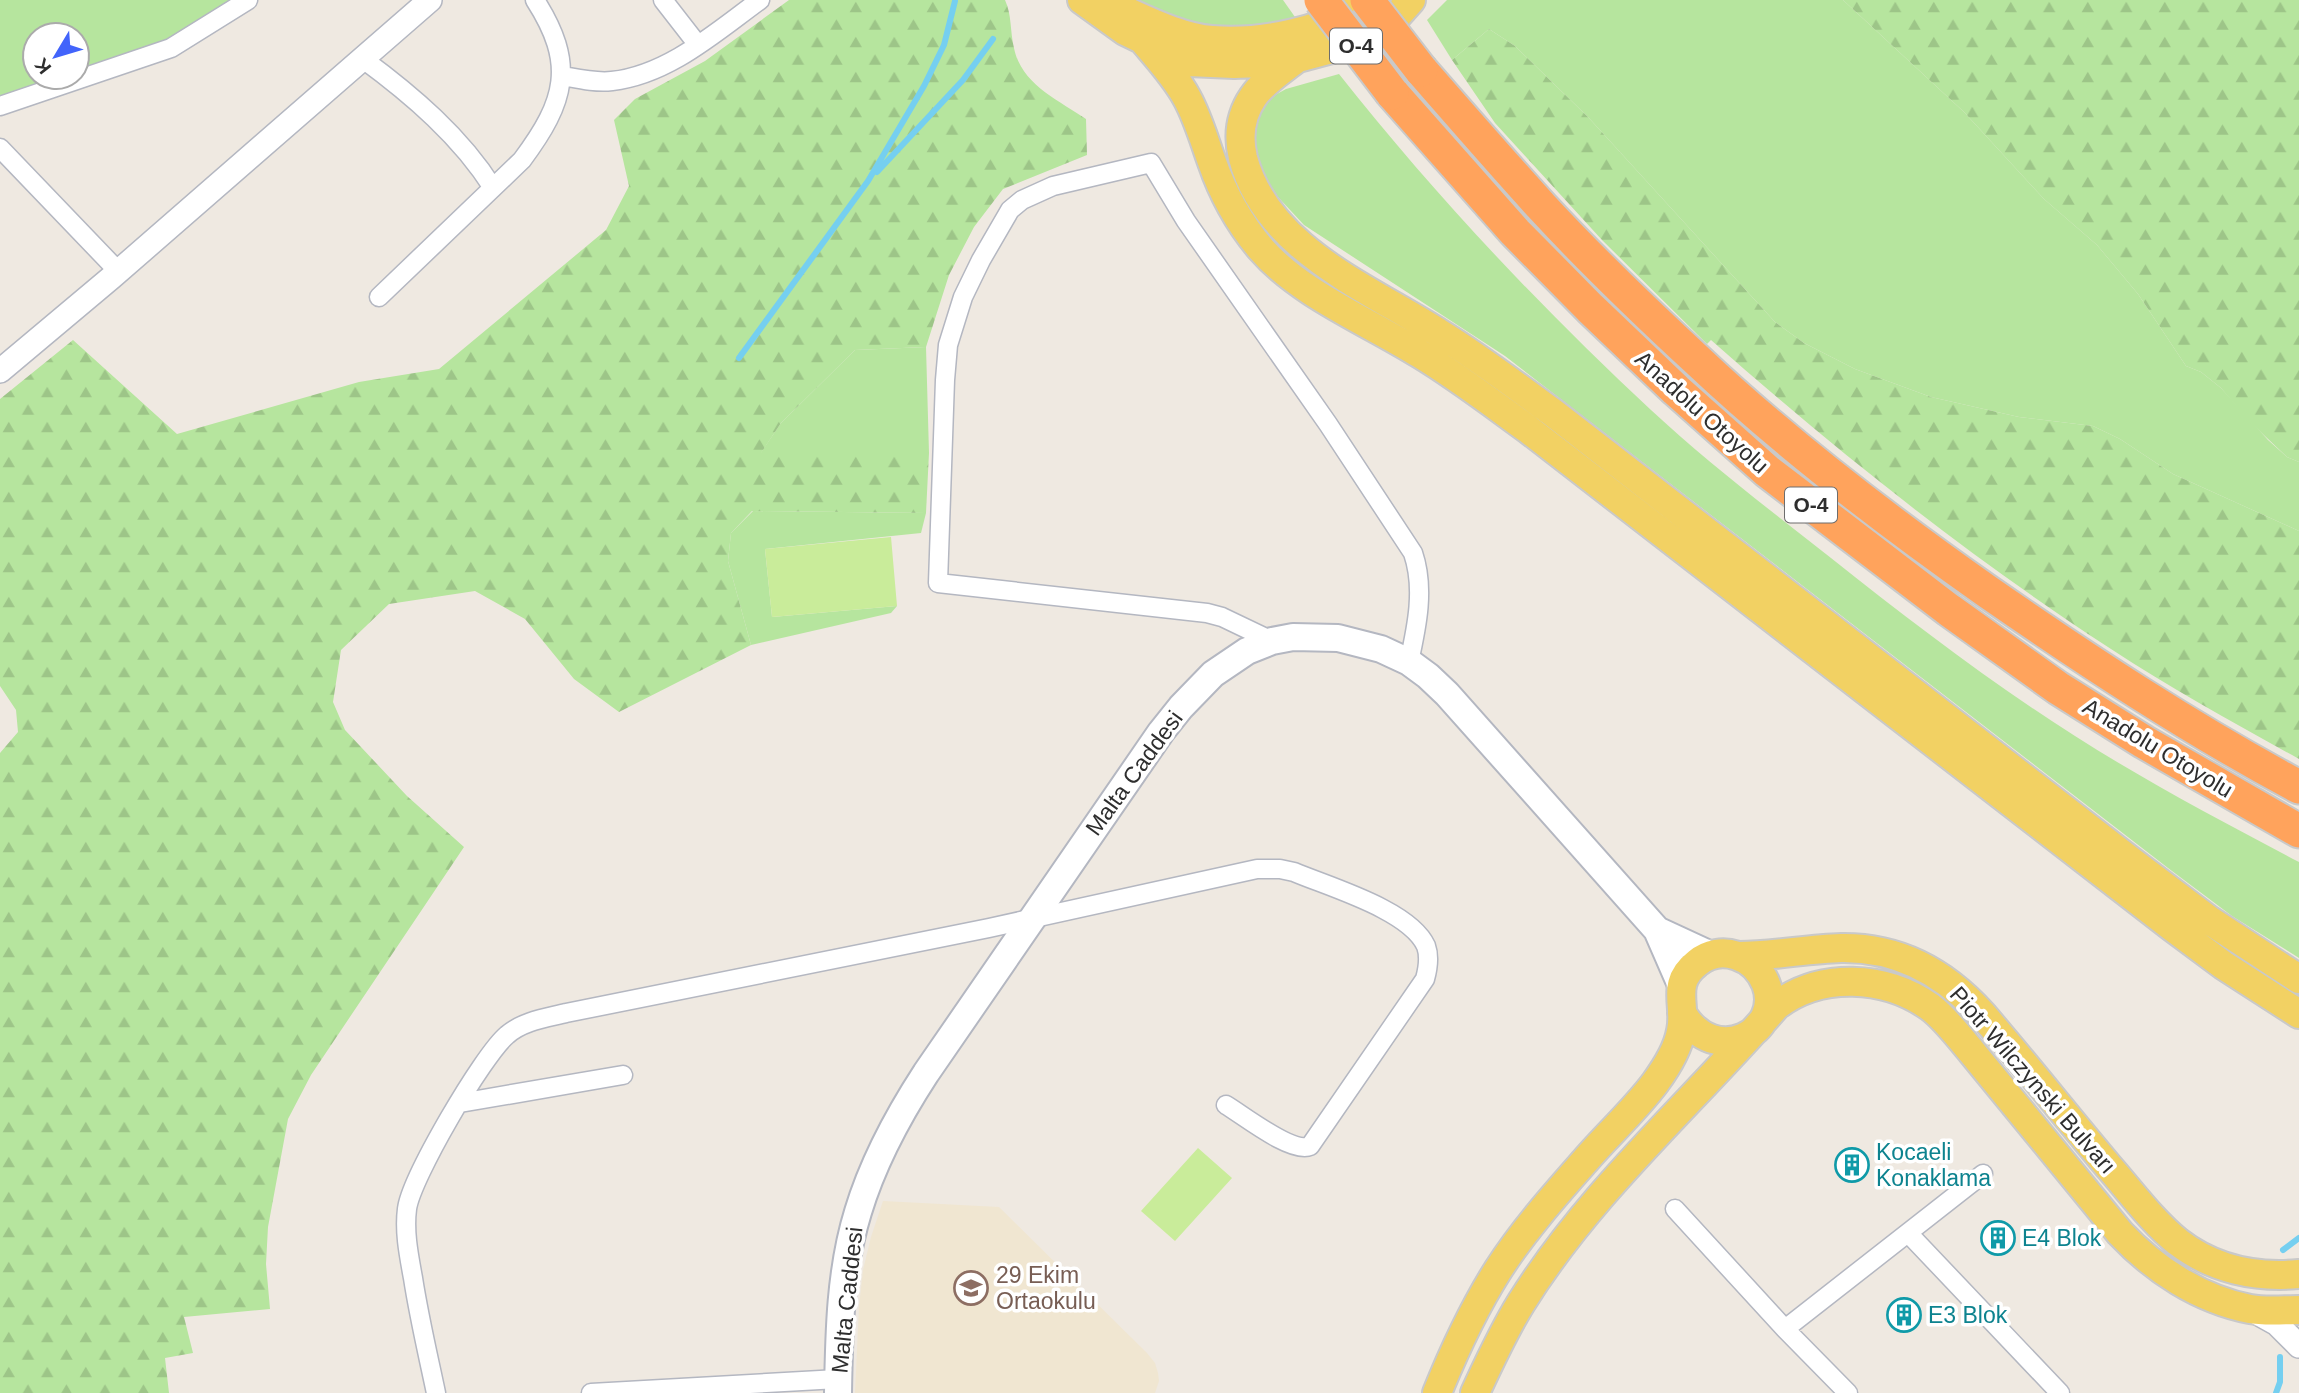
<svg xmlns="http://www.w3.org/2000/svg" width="2299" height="1393" font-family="Helvetica,sans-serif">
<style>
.education{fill:#f0e6d1}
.grass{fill:#b6e59e}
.forest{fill:url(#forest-firs)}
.pitch{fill:#c9ec9a}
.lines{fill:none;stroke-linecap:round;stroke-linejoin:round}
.stream{stroke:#75cff0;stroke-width:6}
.minor-casing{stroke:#b4b7c1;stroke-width:21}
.tertiary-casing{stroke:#b4b7c1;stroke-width:26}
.secondary-casing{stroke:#b4b7c1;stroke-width:30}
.primary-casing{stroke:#c9c9c9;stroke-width:32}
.motorway-casing{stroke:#c9c9c9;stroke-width:37}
.minor{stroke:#fff;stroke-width:18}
.tertiary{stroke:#fff;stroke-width:23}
.secondary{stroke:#fff;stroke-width:26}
.primary{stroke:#f2d163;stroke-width:28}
.motorway{stroke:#ffa35c;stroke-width:33}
.motorway-bridge-casing{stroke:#c9c9c9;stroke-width:37;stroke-linecap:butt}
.motorway-bridge{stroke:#ffa35c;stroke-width:33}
.labels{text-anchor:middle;stroke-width:7;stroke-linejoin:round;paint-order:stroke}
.shield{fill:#fff;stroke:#6d6d6d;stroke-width:2}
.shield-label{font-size:21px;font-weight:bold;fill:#2e2e2e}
.street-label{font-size:23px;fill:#2e2e2e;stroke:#fff}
.culture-label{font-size:23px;fill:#0d838f;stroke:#fff;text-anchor:start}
.education-label{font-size:23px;fill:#785e54;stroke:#fff;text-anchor:start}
</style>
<defs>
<pattern id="forest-firs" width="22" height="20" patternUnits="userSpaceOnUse" patternTransform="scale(1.75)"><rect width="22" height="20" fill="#b6e59e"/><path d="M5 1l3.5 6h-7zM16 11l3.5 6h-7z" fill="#9dc588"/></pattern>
</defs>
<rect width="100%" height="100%" fill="#efe9e1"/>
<path class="education" d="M883 1201 999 1207 1147 1353 1155 1363 1158 1373 1159 1381 1155 1393H855L859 1306 863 1270 871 1237Z"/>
<path class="grass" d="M0 0H233L167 41 77 73V35H35V77H66L0 101Z
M1134 0H1283L1295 17C1227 35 1197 27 1134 0Z
M1447 0H1843L1964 112 2044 199 2097 245 2138 294 2186 366 2201 372 2221 388 2268 440 2287 457 2299 462V531L2173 474 2120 439 2093 426 2019 417 1931 397 1855 369 1804 343 1775 322 1588 117 1515 46 1489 29 1452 60 1427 20Z
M1339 74C1434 194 1539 306 1651 410 1708 463 1770 510 1831 558 1909 620 1990 682 2075 736 2147 782 2223 822 2299 862V958L2232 916 2168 868 1505 356 1304 225 1278 197 1258 167 1250 144 1258 110 1266 100 1286 89Z
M926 347 929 453 760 454 781 423 855 350Z
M753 511 926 513 921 533 765 549 772 617 897 606 891 613 751 645 728 561 731 533Z"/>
<path class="forest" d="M789 0H1005C1012 15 1010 32 1014 48 1021 84 1058 100 1086 119L1087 155 1003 189 974 227 949 275 926 347 855 350 781 423 761 453H929L926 513 752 511 731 533 728 561 751 645 619 712 574 679 525 619 475 591 389 604 341 650 333 702 345 730 407 796 464 847 311 1075 288 1119 268 1227 266 1264 270 1309 184 1317 193 1353 165 1358 169 1393H0V753L18 732 16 710 0 686V399L73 340 177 434 359 382 439 369 606 230 629 186 614 120 635 99 705 61Z
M1843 0H2299V462L2287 457 2248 420 2221 388 2201 372 2186 366 2138 294 2097 245 2044 199 1964 112Z
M1489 29 1515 46 1588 117 1775 322 1804 343 1855 369 1931 397 2019 417 2093 426 2120 439 2173 474 2299 531V759C2236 724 2172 689 2111 649 1968 556 1839 453 1711 340L1707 344 1602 240 1495 123 1452 60Z"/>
<path class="pitch" d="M891 537 897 606 772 617 765 549Z
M1198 1148 1232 1178 1175 1241 1141 1211Z"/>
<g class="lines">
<path class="stream" d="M877 172 963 80 993 39
M739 358 868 181 924 86 944 45 955 1
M2283 1250 2299 1238
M2276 1393 2280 1382V1357"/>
<g class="minor-casing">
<path id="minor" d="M663 0 698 45
M363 59C412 95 461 137 493 188
M563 76C579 79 596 83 612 81 668 75 716 32 760 0
M0 106 171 48 248 0
M0 148 118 271
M379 297 522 160C566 101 576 64 535 0
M1272 641 1222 617 1207 613 938 583 945 380 948 345 963 297 981 260 1010 210 1022 200 1053 186 1151 163 1186 221 1328 424 1413 553C1425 588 1417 626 1409 662
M460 1103 623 1075
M1675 1209 1785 1329 1848 1393
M1908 1233 2060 1393
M1785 1329 1983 1174
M436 1393C428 1355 419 1317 413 1278 409 1256 404 1232 407 1209 411 1178 483 1055 507 1035 523 1021 546 1018 566 1013L989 928 1257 869H1280L1294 872C1329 887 1410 910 1426 946 1430 957 1428 968 1425 979L1310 1146C1292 1154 1243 1115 1226 1105
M591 1393 838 1379"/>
</g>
<g class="tertiary-casing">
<path id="tertiary" d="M0 371 112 277 430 0
M2250 1309 2277 1324 2299 1346"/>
</g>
<g class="secondary-casing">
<path id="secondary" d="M1657 930 1711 955
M838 1393C839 1333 840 1270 858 1212 873 1162 898 1116 926 1073L1161 732 1181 707 1213 674 1247 651 1272 641 1293 637 1338 638 1381 649 1409 662 1428 676 1447 694 1657 930 1681 985"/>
</g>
<g class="primary-casing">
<path id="primary" d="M1082 0 1125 31 1189 62 1234 64 1283 62 1339 47 1364 37 1395 18 1411 0
M1110 4C1141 17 1179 38 1212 40 1260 44 1330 31 1367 0
M1142 39C1158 58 1175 76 1187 98 1198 118 1204 140 1212 162 1223 194 1239 223 1261 249 1300 294 1369 322 1420 354 1458 377 1493 404 1529 430L2172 927 2223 965 2299 1014
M1296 59C1282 70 1263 82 1253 97 1240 116 1238 137 1243 158 1267 249 1367 287 1439 333 1478 357 1515 385 1552 412L2131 861 2209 920 2299 979
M1739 956C1773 956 1807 949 1841 948 1898 947 1945 973 1982 1014 2025 1064 2066 1116 2109 1167 2131 1192 2152 1221 2178 1242 2213 1269 2256 1278 2299 1274
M1437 1393C1454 1351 1474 1308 1498 1270 1523 1231 1554 1196 1584 1162 1607 1135 1634 1111 1655 1083 1666 1068 1678 1049 1681 1031 1687 1005 1670 984 1697 963 1721 943 1755 956 1766 984 1784 1032 1715 1069 1682 1013
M1475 1393C1489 1363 1503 1332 1521 1303 1590 1192 1691 1104 1776 1006 1820 972 1885 975 1930 1007 1946 1019 1958 1036 1971 1051L2120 1233C2154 1269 2199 1299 2250 1309 2266 1312 2283 1310 2299 1310"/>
</g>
<g class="motorway-casing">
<path id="motorway" d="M1421 70C1461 116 1501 162 1542 207 1591 260 1644 311 1697 360 1787 445 1887 521 1988 592 2089 662 2191 729 2299 787
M1392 93 1515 232 1590 308 1676 390 1767 471 1949 610 2058 688 2144 742 2299 831"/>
</g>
<use href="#minor" class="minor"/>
<use href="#tertiary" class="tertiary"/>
<use href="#secondary" class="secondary"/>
<use href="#primary" class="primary"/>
<use href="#motorway" class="motorway"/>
<g class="motorway-bridge-casing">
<path id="motorway-bridge" d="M1321 0 1392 93
M1367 0 1421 70"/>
</g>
<use href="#motorway-bridge" class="motorway-bridge"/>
</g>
<defs>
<g id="building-ring" transform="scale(1.75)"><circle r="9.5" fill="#fff" stroke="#0f9aa8" stroke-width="1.5"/><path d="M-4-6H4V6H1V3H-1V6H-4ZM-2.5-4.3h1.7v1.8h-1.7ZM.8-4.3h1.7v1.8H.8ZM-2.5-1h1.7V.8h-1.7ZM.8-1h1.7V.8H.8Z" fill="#0f9aa8"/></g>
<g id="school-ring" transform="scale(1.75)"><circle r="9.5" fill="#fff" stroke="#8d6e63" stroke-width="1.5"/><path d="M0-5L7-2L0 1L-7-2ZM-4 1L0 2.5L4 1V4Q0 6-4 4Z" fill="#8d6e63"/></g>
</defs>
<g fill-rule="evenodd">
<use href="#building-ring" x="1852" y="1165"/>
<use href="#building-ring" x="1998" y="1238"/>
<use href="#school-ring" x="971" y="1288"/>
<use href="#building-ring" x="1904" y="1315"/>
</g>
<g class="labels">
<g class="shield">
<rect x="1330" y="28.5" width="52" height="35" rx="5"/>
<rect x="1785" y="487.5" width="52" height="35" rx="5"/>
</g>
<g class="shield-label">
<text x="1356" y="53">O-4</text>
<text x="1811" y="512">O-4</text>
</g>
<g class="street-label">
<text transform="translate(1702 412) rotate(42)" y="8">Anadolu Otoyolu</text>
<text transform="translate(2158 748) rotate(31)" y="8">Anadolu Otoyolu</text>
<text transform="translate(1134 773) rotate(-54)" y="8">Malta Caddesi</text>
<text transform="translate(2033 1080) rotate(49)" y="8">Piotr Wilczynski Bulvarı</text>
<text transform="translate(847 1300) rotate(-84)" y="8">Malta Caddesi</text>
</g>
<g class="culture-label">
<text x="1876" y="1160">Kocaeli<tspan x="1876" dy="26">Konaklama</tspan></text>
<text x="2022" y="1246">E4 Blok</text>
<text x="1928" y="1323">E3 Blok</text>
</g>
<g class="education-label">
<text x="996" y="1283">29 Ekim<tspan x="996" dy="26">Ortaokulu</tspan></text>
</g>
</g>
<g transform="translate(56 56) rotate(232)"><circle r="33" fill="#ffffff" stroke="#ababab" stroke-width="2"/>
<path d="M0-5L12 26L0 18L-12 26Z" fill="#4264fb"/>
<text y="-10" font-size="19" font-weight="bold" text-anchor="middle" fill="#2e2e2e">K</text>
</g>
</svg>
